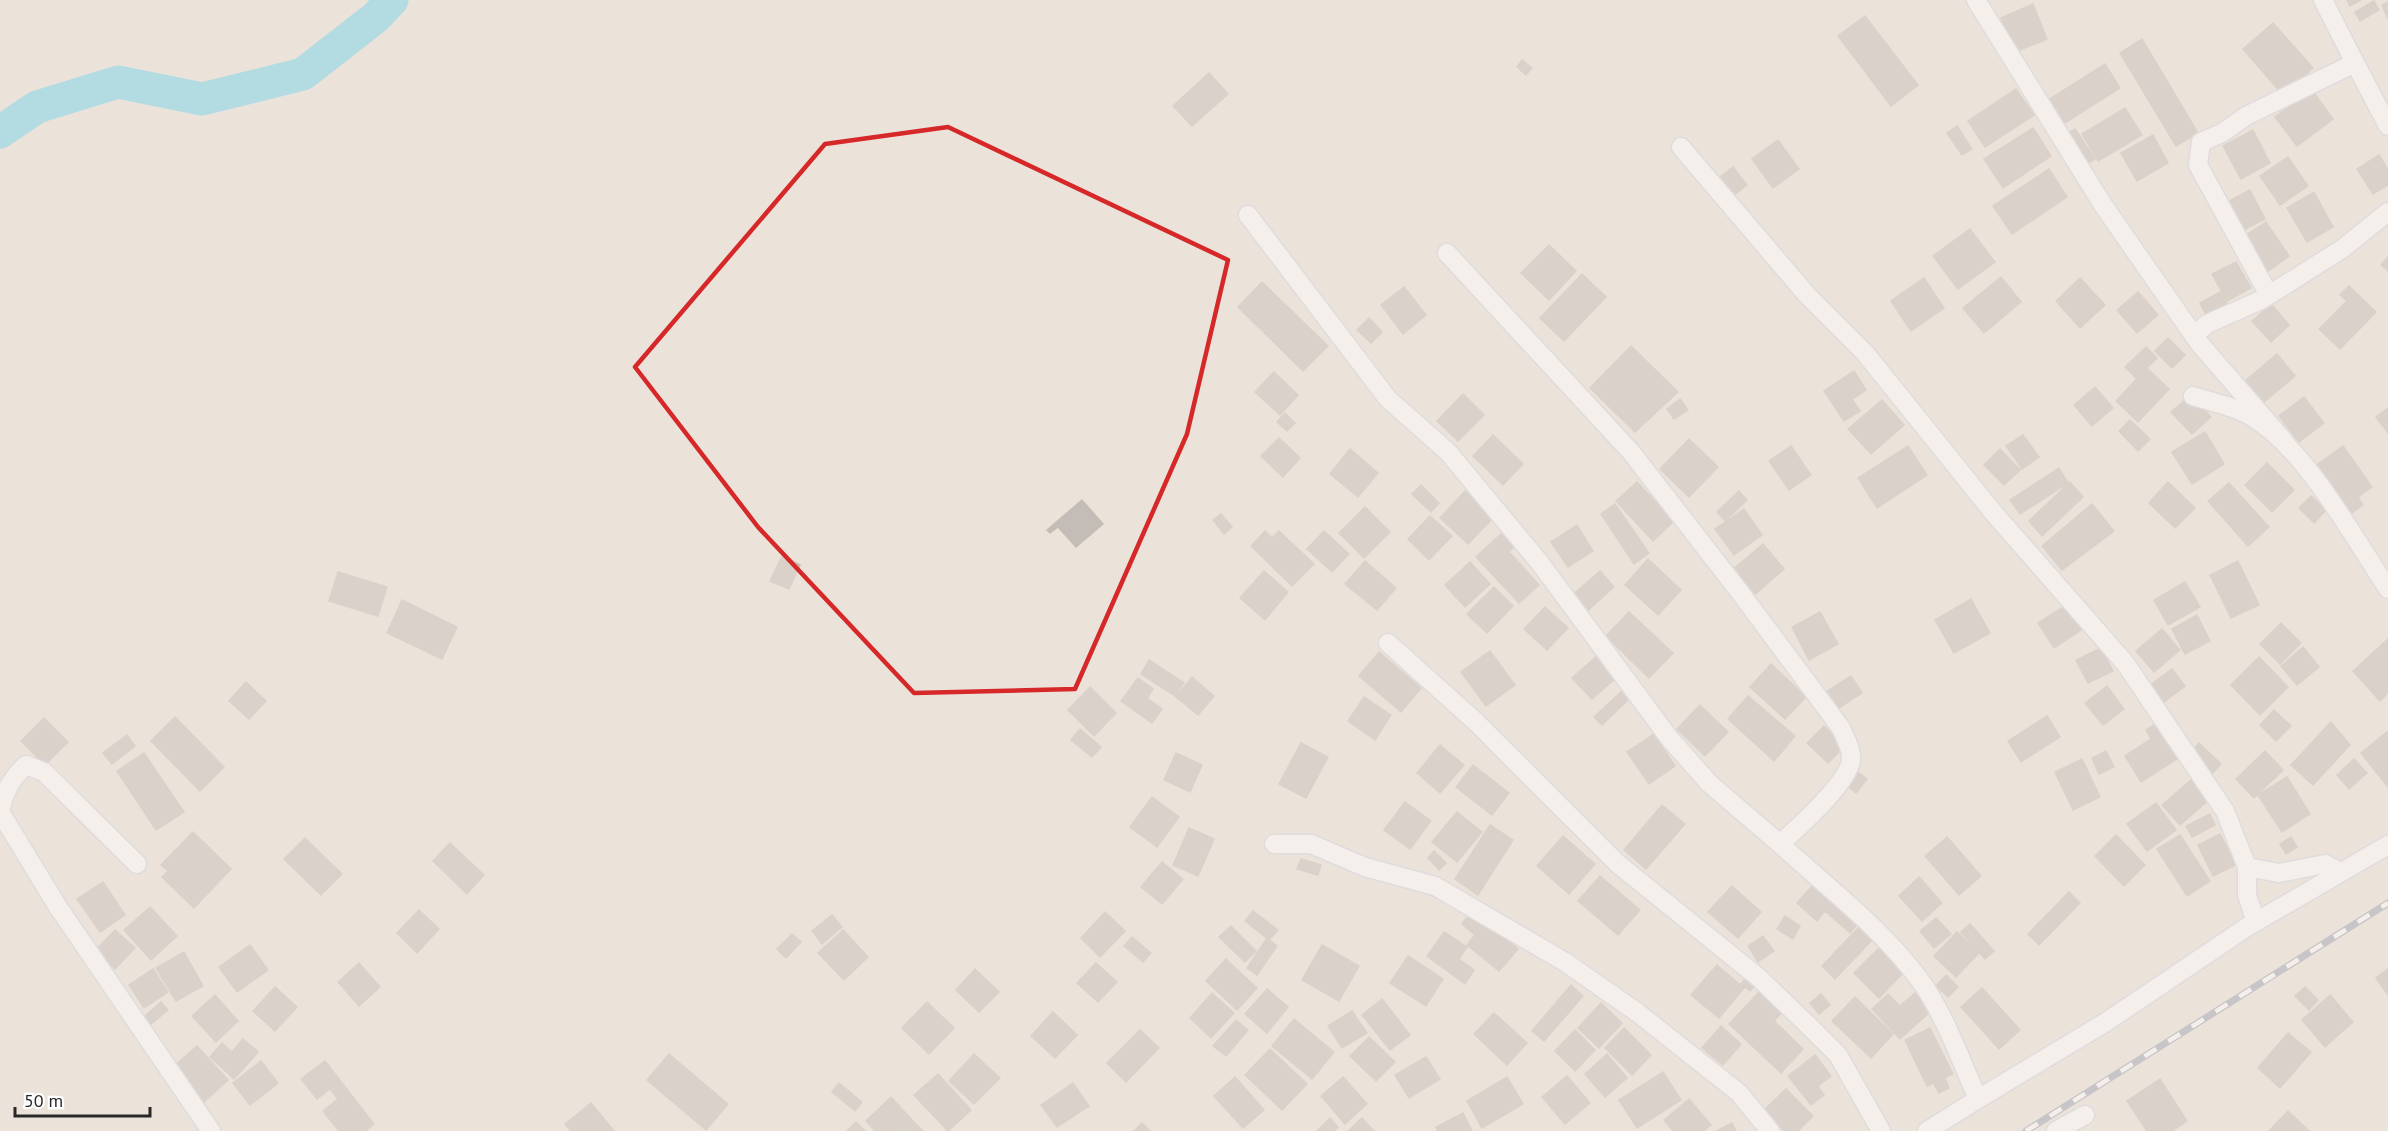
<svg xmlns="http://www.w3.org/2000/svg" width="2388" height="1131" font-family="'PT Sans',sans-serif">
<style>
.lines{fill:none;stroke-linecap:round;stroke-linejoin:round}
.river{stroke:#6fd3eb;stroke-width:33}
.building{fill:#c3bcb7;stroke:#c6beb4;stroke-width:1.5}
.street-casing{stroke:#d0d4e1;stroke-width:21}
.street{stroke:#fff;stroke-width:18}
.rail-casing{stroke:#9da2b2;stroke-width:7}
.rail{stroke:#fff;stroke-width:4.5;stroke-dasharray:14;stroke-linecap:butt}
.marked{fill:none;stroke:#d62828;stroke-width:4.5;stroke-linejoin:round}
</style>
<rect width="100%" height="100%" fill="#ebe2da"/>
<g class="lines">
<path class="river" d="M0 132 37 107 118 82 202 99 303 74 376 17 392 0"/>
</g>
<path class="building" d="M2347 0H2361L2350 6Z
M2374 1 2379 10 2360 21 2355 12Z
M2388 2V19L2382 5Z
M2033 4 2047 39 2015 52 2001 18Z
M1865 16 1918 85 1891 106 1838 36Z
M2273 23 2313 68 2283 95 2243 49Z
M2142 39 2198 133 2176 146 2120 53Z
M1522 60 1532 68 1526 75 1517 67Z
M2105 64 2120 88 2060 126 2045 102Z
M1209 73 1228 94 1192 126 1173 106Z
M2016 89 2034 115 1985 147 1968 121Z
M2312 90 2333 119 2297 146 2275 117Z
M2125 108 2142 135 2098 161 2082 134Z
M1957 126 1972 149 1962 155 1947 133Z
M2033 128 2051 156 2003 188 1984 159Z
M2075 129 2095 159 2083 167 2062 137Z
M2253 130 2270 163 2241 179 2223 146Z
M2153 135 2168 163 2137 181 2121 153Z
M1778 140 1799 169 1773 188 1752 159Z
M2379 155 2388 170V185L2373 194 2357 169Z
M2288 157 2308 186 2280 205 2260 176Z
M1733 167 1747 185 1734 195 1720 177Z
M2049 169 2067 197 2012 234 1993 206Z
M2250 190 2265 219 2238 233 2223 204Z
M2314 192 2333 227 2307 242 2287 208Z
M2266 222 2289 256 2264 274 2240 239Z
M1970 229 1995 262 1958 289 1933 256Z
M1549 245 1576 271 1549 300 1521 273Z
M2388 257V271L2381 265Z
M2236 262 2251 288 2227 301 2212 274Z
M1582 274 1606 297 1564 341 1540 318Z
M2001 277 2021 302 1984 333 1963 308Z
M1924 278 1944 308 1911 331 1891 301Z
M2080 278 2105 305 2080 328 2056 301Z
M1262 282 1328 346 1303 371 1238 307Z
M2349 286 2376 312 2340 349 2319 329 2347 301 2340 295Z
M1404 287 1426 315 1403 334 1381 305Z
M2138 292 2158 315 2137 333 2117 310Z
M2220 292 2227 304 2206 315 2200 303Z
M2271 304 2289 325 2271 342 2252 321Z
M1369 318 1382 332 1371 343 1357 330Z
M2168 338 2185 355 2172 368 2155 351Z
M1631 346 1678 392 1635 432 1590 388Z
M2146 347 2157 358 2136 378 2125 367Z
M2277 354 2295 376 2264 402 2246 380Z
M2147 368 2169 389 2138 422 2116 401Z
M1854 371 1866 390 1852 399 1860 411 1844 421 1824 391Z
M1274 372 1298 395 1280 415 1255 392Z
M2095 387 2113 408 2092 426 2074 405Z
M1463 394 1484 415 1458 441 1437 421Z
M2191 395 2211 417 2192 434 2171 412Z
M2304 397 2324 423 2299 442 2279 416Z
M1680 399 1688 410 1674 419 1667 409Z
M1882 400 1904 425 1871 454 1848 429Z
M2388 408V433L2376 417Z
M1285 413 1295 423 1287 431 1277 422Z
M2130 420 2150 439 2138 451 2119 431Z
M2205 432 2224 464 2192 484 2172 452Z
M1493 435 1523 464 1503 485 1473 456Z
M2023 435 2039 457 2022 469 2006 446Z
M1279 438 1300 458 1283 477 1261 456Z
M1689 439 1718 467 1689 497 1660 469Z
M1791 446 1811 475 1789 490 1769 461Z
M1908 446 1927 475 1877 508 1858 478Z
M2343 446 2372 487 2358 497 2363 505 2349 515 2314 467Z
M1350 449 1378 473 1358 497 1330 474Z
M2000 449 2020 470 2004 485 1984 465Z
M2267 463 2294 490 2272 512 2245 485Z
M2059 468 2068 483 2020 514 2010 500Z
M1637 482 1674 521 1653 541 1616 501Z
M2070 482 2083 497 2042 536 2029 521Z
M2168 482 2195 508 2175 528 2149 503Z
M2229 483 2269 527 2248 546 2208 501Z
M1421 485 1439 503 1431 512 1412 494Z
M1465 491 1494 517 1468 544 1440 518Z
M1739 491 1747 500 1725 521 1717 512Z
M2311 496 2326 510 2314 523 2299 508Z
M1082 500 1103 524 1076 547 1058 527 1050 533 1047 530Z
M1615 504 1649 553 1634 564 1601 514Z
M2092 504 2114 531 2062 570 2042 546Z
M1365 507 1390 532 1364 558 1339 533Z
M1744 509 1762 535 1734 555 1715 529Z
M1221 514 1232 527 1224 534 1213 520Z
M1430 516 1452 536 1429 560 1408 539Z
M1577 525 1593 551 1568 567 1551 542Z
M1265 531 1272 538 1279 531 1314 564 1292 586 1251 546Z
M1324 531 1349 554 1332 572 1307 549Z
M1503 532 1515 546 1509 552 1539 585 1519 603 1476 557Z
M1763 544 1784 569 1754 595 1732 570Z
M782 556 800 565 789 589 770 581Z
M1648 559 1681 590 1658 615 1625 585Z
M1365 561 1396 588 1377 610 1345 584Z
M2238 561 2259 605 2231 618 2210 575Z
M1470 562 1490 584 1465 607 1445 585Z
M1264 571 1288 592 1265 620 1240 598Z
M1600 571 1614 587 1585 613 1570 597Z
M338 572 387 587 378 616 329 601Z
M2185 582 2200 607 2168 625 2154 600Z
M1494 587 1513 606 1487 633 1467 614Z
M1971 599 1990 633 1954 653 1935 620Z
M402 600 457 627 442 659 387 633Z
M2068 604 2084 628 2054 648 2038 623Z
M1545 607 1568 628 1547 650 1524 629Z
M1629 612 1673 653 1649 678 1606 636Z
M1820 612 1838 644 1809 660 1792 627Z
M2197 615 2210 641 2185 654 2172 629Z
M2281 623 2301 643 2280 664 2260 644Z
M2162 629 2180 650 2154 672 2136 651Z
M2388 639V693L2380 701 2353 671Z
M2303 647 2319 667 2297 685 2281 666Z
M2101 648 2113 671 2088 683 2076 660Z
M1490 651 1515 685 1486 706 1461 672Z
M1379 652 1421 688 1401 712 1359 676Z
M1598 655 1617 677 1592 699 1572 678Z
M2259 657 2288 687 2260 715 2231 685Z
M1149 660 1184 683 1175 696 1141 674Z
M1771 664 1806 697 1785 719 1750 687Z
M2172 669 2185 686 2164 702 2150 685Z
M1851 676 1862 693 1837 709 1826 692Z
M1192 677 1214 696 1198 715 1176 697Z
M1138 678 1153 689 1147 698 1162 709 1152 723 1121 701Z
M246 682 266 701 249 719 229 701Z
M2107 686 2124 709 2103 725 2085 703Z
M1090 687 1116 713 1094 736 1068 710Z
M1622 691 1629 699 1602 725 1594 717Z
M1748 696 1795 736 1774 761 1728 719Z
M1364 697 1391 715 1375 740 1348 721Z
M1700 705 1728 732 1705 756 1677 729Z
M2274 710 2291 726 2276 741 2260 725Z
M2047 716 2060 737 2021 762 2008 741Z
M175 717 224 767 200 791 151 741Z
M44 718 68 742 45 765 21 741Z
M2331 722 2350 745 2313 785 2291 765Z
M2155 724 2177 759 2141 782 2125 756 2151 739 2146 730Z
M1824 726 1845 746 1828 763 1807 743Z
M1080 729 1101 747 1092 757 1071 740Z
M2388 731V787L2361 753Z
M1654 734 1675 766 1649 784 1627 752Z
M127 735 135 746 112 764 103 753Z
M1301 743 1328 757 1306 798 1279 784Z
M2199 743 2221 764 2212 774 2190 753Z
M1440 745 1464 765 1440 793 1417 773Z
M2106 751 2114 767 2099 774 2092 758Z
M2265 751 2283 770 2254 798 2236 779Z
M144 753 184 812 156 830 117 771Z
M1176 753 1202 765 1190 792 1164 780Z
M2082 759 2100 797 2073 810 2055 772Z
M2354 759 2367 773 2349 789 2337 775Z
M1473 765 1509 793 1492 815 1456 787Z
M1856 771 1867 779 1856 793 1846 785Z
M2287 777 2310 814 2282 832 2258 795Z
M2191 780 2209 800 2180 825 2162 805Z
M1152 797 1179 817 1157 847 1130 827Z
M1405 802 1431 821 1410 849 1384 830Z
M2156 803 2176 830 2147 851 2127 824Z
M1662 805 1685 824 1646 869 1624 850Z
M1457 812 1482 832 1457 862 1432 842Z
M2210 814 2215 825 2192 837 2186 826Z
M1490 825 1513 840 1478 895 1455 879Z
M1189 828 1214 839 1198 876 1173 865Z
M193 832 231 869 194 908 162 877 168 871 161 865Z
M2220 834 2236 865 2213 876 2198 845Z
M2116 835 2145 865 2124 886 2095 856Z
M2180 835 2210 881 2187 896 2157 849Z
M1563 836 1595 864 1569 894 1537 866Z
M1947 837 1981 876 1959 895 1925 856Z
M2291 837 2297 847 2286 854 2280 844Z
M305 838 342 874 321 895 284 859Z
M450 843 484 875 467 894 433 861Z
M1434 851 1446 863 1439 870 1428 858Z
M1301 859 1321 865 1318 875 1297 869Z
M1162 862 1183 879 1162 904 1141 887Z
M1600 876 1640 910 1618 935 1578 901Z
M1919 877 1942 903 1922 921 1899 896Z
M103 882 125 915 100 932 77 899Z
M1813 885 1858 923 1850 933 1825 911 1817 921 1797 903Z
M1732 886 1761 912 1738 938 1708 912Z
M2069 892 2080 903 2039 945 2028 934Z
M150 907 177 936 151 960 124 930Z
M419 910 439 929 417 953 397 933Z
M1253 911 1278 930 1269 940 1245 921Z
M1472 911 1518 949 1499 971 1467 945 1475 935 1462 924Z
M1105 912 1125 931 1100 957 1081 938Z
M832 915 842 927 822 944 812 931Z
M1785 916 1800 926 1793 939 1777 929Z
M1936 918 1951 934 1934 948 1920 931Z
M1970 924 1994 951 1985 959 1961 932Z
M1231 926 1256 951 1245 962 1219 937Z
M1860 926 1873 939 1835 979 1822 966Z
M115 930 135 948 115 969 96 950Z
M843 930 868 957 844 980 818 953Z
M1444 932 1467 947 1459 959 1474 970 1465 984 1427 956Z
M1957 932 1979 953 1956 977 1934 956Z
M792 934 801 942 786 958 777 949Z
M1763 936 1774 951 1758 962 1748 946Z
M1132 937 1151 953 1143 962 1124 946Z
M1267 938 1277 946 1257 975 1247 968Z
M250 945 268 970 237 992 219 967Z
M1322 945 1359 966 1339 1001 1302 980Z
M1879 948 1904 972 1879 998 1854 973Z
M184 952 203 986 176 1001 156 968Z
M1408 956 1443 979 1426 1006 1390 983Z
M1226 959 1257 988 1237 1010 1206 981Z
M359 963 380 987 359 1006 338 982Z
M1096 963 1117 982 1098 1002 1077 983Z
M1717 965 1744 988 1719 1018 1691 995Z
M153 969 168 992 144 1008 129 985Z
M975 969 999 992 979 1012 956 990Z
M2388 969V995L2376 978Z
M1750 973 1759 981 1750 991 1741 984Z
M1946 975 1958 987 1948 997 1936 986Z
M1571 985 1583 996 1544 1041 1532 1031Z
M275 987 297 1007 275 1031 253 1011Z
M2305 987 2318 1000 2309 1010 2295 996Z
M1982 988 2020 1030 1999 1049 1961 1007Z
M1267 989 1288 1007 1267 1033 1245 1014Z
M1760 991 1782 1012 1774 1021 1803 1049 1781 1073 1729 1024Z
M1212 993 1234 1013 1211 1038 1190 1018Z
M1915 993 1931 1011 1900 1039 1872 1009 1888 994 1900 1006Z
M1821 994 1830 1005 1819 1014 1810 1003Z
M215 995 238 1021 216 1042 192 1016Z
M2330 995 2353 1022 2325 1047 2302 1020Z
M1855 997 1893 1034 1871 1058 1832 1021Z
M1382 999 1410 1035 1390 1050 1362 1015Z
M161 1002 168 1010 151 1024 144 1017Z
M927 1002 954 1028 929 1054 902 1028Z
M1601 1003 1622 1023 1599 1048 1578 1028Z
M1352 1011 1367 1033 1342 1048 1328 1026Z
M1053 1012 1077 1035 1055 1058 1031 1036Z
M1494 1013 1527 1043 1507 1065 1474 1034Z
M1294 1019 1334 1052 1312 1079 1272 1046Z
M1236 1020 1248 1030 1226 1056 1213 1046Z
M1721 1026 1741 1044 1723 1065 1702 1048Z
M1624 1028 1651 1055 1632 1075 1605 1048Z
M1930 1028 1953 1074 1927 1086 1905 1040Z
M1140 1030 1159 1048 1126 1082 1107 1063Z
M1575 1030 1595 1050 1575 1071 1555 1051Z
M2288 1033 2311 1052 2280 1088 2258 1068Z
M1369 1037 1395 1062 1376 1081 1350 1056Z
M243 1039 258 1052 234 1079 210 1057 222 1043 232 1052Z
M197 1046 228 1080 204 1102 172 1068Z
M1270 1049 1307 1084 1282 1110 1245 1075Z
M669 1054 728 1104 706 1130 647 1080Z
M974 1054 1000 1078 974 1104 949 1081Z
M1607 1054 1627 1078 1605 1097 1585 1074Z
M1815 1055 1831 1076 1818 1086 1824 1095 1811 1105 1788 1076Z
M1426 1057 1440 1079 1409 1098 1395 1075Z
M261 1061 278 1083 250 1105 233 1083Z
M325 1061 374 1124 365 1131H339L323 1111 338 1099 330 1089 317 1099 301 1079Z
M1663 1072 1681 1100 1637 1128 1619 1100Z
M938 1074 971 1110 948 1131 914 1095Z
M1567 1076 1590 1103 1565 1124 1542 1097Z
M1235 1077 1264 1110 1243 1128 1214 1096Z
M1343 1077 1367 1104 1345 1124 1321 1096Z
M1507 1077 1523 1104 1482 1128 1467 1101Z
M1945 1078 1949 1088 1939 1093 1934 1084Z
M2160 1079 2187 1121 2172 1131H2147L2127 1101Z
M839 1083 862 1102 855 1111 832 1092Z
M1073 1083 1089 1106 1057 1127 1041 1105Z
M1786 1089 1813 1116 1798 1131H1784L1764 1110Z
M891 1097 913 1121 902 1131H875L866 1121Z
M1689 1099 1711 1125 1704 1131H1673L1664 1120Z
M591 1103 614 1131H571L565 1124Z
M2288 1111 2309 1131H2269Z
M1463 1113 1472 1131H1438L1436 1127Z
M1330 1118 1338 1127 1334 1131H1317Z
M1362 1118 1374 1131H1348Z
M856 1122 865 1131H847Z
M914 1122 923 1131H905V1130Z
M1142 1123 1150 1131H1134Z
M1732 1123 1736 1131H1716Z"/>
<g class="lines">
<g class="street-casing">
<path id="street" d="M1976 0 2103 205 2199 343 2284 441
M2323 0 2355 63
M1681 147 1807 295 1865 353 1992 511 2125 663 2225 811 2247 867V895L2256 922
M1248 215 1388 399 1448 452 1540 563 1670 739 1710 784 1780 844
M1447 253 1631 452 1739 591 1841 728C1845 738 1852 749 1851 759 1850 782 1797 828 1780 844 1828 888 1884 930 1922 983 1946 1018 1961 1061 1978 1099L2106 1022 2247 927 2388 845
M2269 295 2198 165 2201 142 2222 133 2246 116 2355 63 2388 126
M2197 338 2198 332 2207 324 2261 300 2342 249 2388 212
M2193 396C2211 402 2233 406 2249 415 2305 447 2352 535 2388 589
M1388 643 1476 722 1618 864 1758 977 1809 1026 1838 1055 1881 1131
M0 812 58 907 211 1131
M0 812C4 792 11 779 26 765L44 772 137 864
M1274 844H1311L1365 867 1435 886 1565 962 1638 1013 1739 1093 1770 1131
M2247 867 2279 873 2325 864 2340 872
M1927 1131 1978 1099
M2056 1131 2085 1115"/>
</g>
<use href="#street" class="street"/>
<g class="rail-casing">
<path id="rail" d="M2026 1131 2388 903"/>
</g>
<use href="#rail" class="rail"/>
</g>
<path d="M0 0H2388V1131H0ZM948 127 1228 260 1187 434 1075 689 914 693 758 527 635 367 825 144Z" fill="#ebe2da" fill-opacity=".55" fill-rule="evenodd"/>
<path class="marked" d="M948 127 1228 260 1187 434 1075 689 914 693 758 527 635 367 825 144Z"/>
<path d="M15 1107v9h135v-9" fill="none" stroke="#282828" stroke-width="3"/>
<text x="24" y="1107" font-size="18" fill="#282828" stroke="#ffffff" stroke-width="4.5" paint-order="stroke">50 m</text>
</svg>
